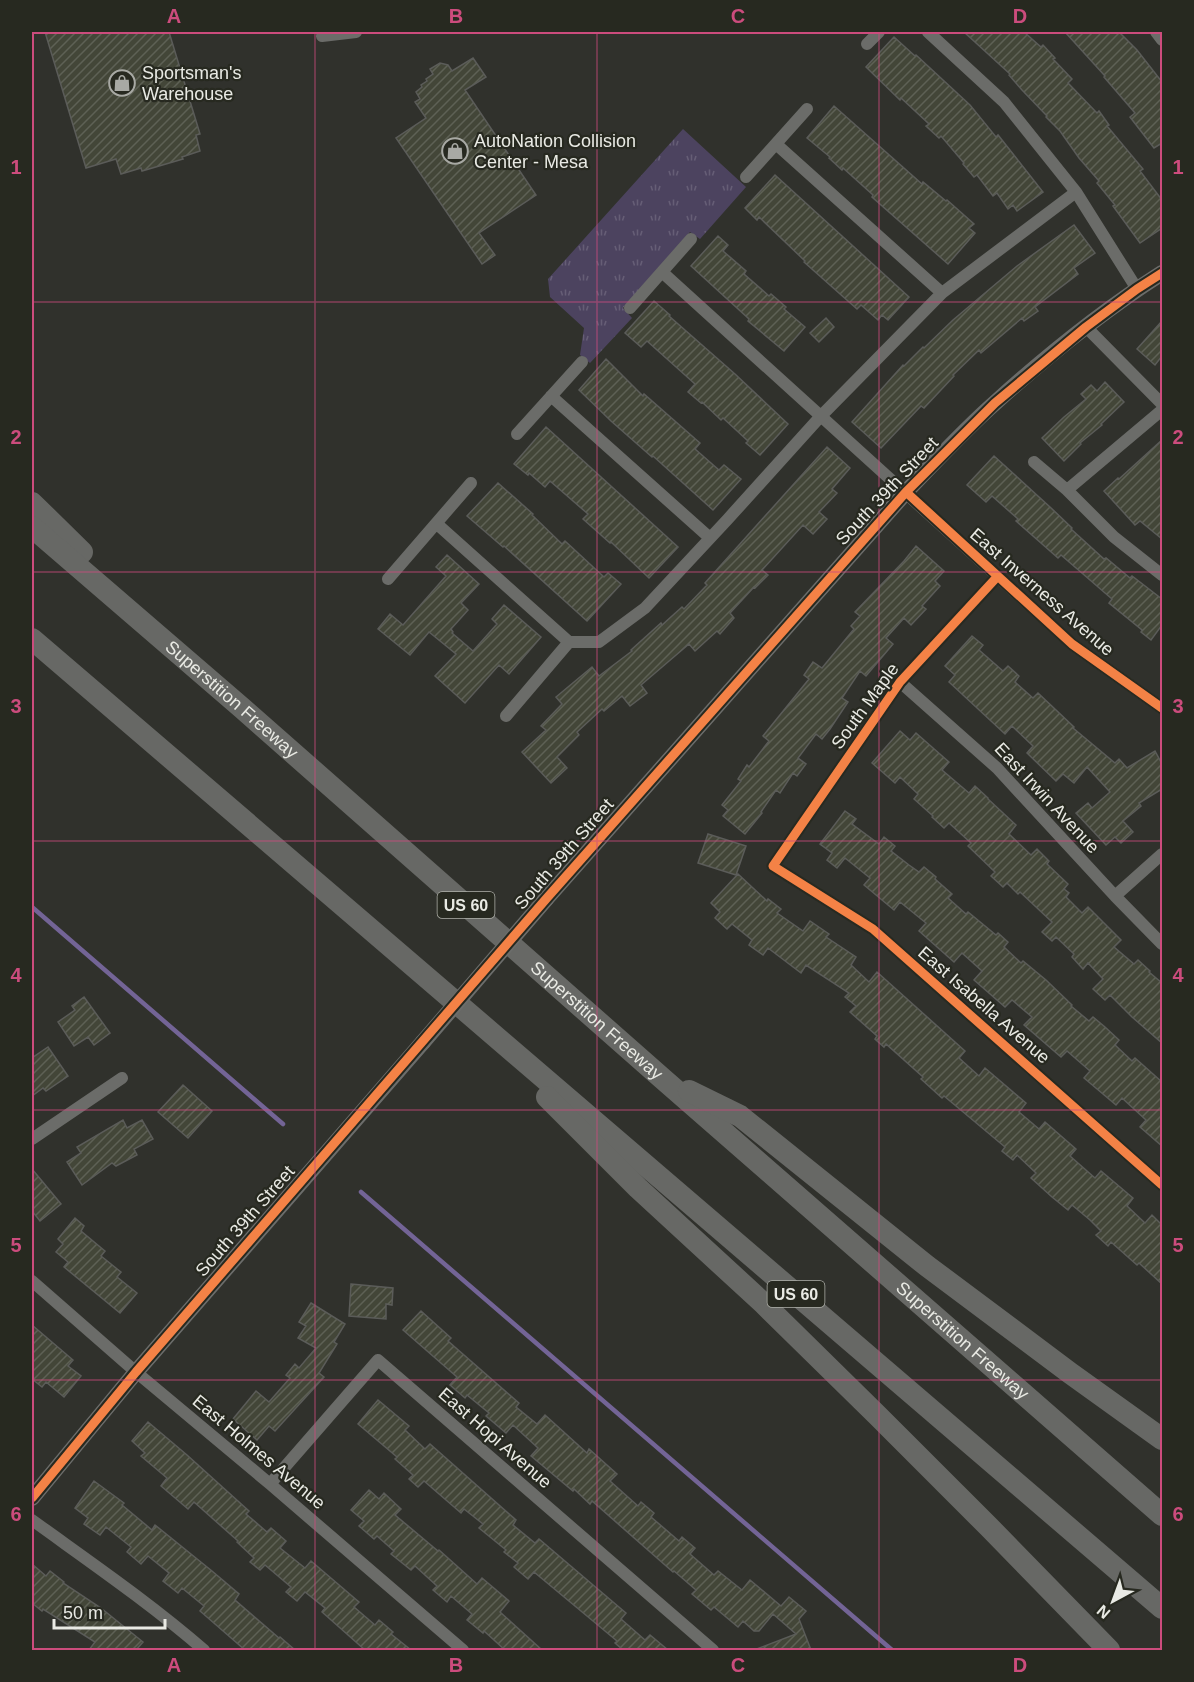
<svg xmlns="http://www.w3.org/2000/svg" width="1194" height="1682" font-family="Helvetica,sans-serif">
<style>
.park{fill:url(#park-tufts)}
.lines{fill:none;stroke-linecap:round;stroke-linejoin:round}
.stream{stroke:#736496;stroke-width:4.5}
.building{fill:url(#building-hatch);stroke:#5b5c59;stroke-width:1.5}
.street{stroke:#6b6c69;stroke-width:12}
.secondary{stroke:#6c6d6b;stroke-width:16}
.highway{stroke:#676865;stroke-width:22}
.secondary-bridge{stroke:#6c6d6b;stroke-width:16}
.cycleway-casing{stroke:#272920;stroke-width:13}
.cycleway{stroke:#f48246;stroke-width:9}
.grid{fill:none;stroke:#cc4c7d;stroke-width:1.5;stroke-opacity:0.55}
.labels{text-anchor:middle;stroke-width:4.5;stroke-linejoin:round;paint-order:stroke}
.shield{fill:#272920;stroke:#afb0a9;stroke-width:1.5}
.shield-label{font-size:16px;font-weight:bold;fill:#e9eae4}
.poi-label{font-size:18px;fill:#e9eae4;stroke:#272920;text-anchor:start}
.street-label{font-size:18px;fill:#e9eae4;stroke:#272920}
.neatline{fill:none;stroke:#cc4c7d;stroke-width:2}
.grid-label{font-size:20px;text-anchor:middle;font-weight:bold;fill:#cc4c7d}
</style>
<defs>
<pattern id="park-tufts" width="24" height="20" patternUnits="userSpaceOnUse" patternTransform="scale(1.5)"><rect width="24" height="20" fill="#4c435f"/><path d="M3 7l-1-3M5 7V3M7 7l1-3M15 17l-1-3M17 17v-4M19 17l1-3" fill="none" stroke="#665e76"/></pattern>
<pattern id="building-hatch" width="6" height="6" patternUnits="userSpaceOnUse" patternTransform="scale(1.5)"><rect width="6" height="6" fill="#434638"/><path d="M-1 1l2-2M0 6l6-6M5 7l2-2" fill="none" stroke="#5e6155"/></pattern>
</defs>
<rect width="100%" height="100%" fill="#30312c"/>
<path class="park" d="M683 129 746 187 700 239 690 232 623 308 632 318 590 363 580 355 584 328 550 297 548 279Z"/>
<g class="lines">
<path class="stream" d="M32 907 283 1124
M361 1192 892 1650"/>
</g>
<path class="building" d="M45 32H169L200 134 196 135 200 151 182 157 183 159 142 171 141 168 121 174 116 159 86 168Z
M964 32H1024L1041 47 1043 45 1055 58 1053 59 1072 79 1068 83 1097 113 1099 111 1109 125 1107 126 1143 169 1140 171 1162 200V228L1140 243 1113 206 1115 205 1097 183 1099 181 1079 158 1060 131 1046 117 1047 116 1022 90 1009 75 1010 74Z
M1065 32H1119L1137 50 1162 82V143L1154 148 1130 117 1135 113 1104 77 1105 76Z
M894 37 915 56 916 55 970 105 996 137 998 135 1043 192 1017 211 1013 205 1008 209 997 193 993 196 977 175 974 177 963 164 964 163 941 136 939 138 926 126 929 124 901 98 900 100 866 67Z
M473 58 486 77 465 90 536 195 479 233 495 255 482 264 396 138 426 118 415 102 420 99 416 92 422 87 421 85 427 81 426 79 433 74 430 69 440 63 448 65 452 71Z
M834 106 922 184 923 182 946 201 947 200 974 224 969 228 975 233 948 264 872 197 873 195 843 168 842 170 829 158 830 157 807 138Z
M775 175 909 297 888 320 882 315 878 320 861 305 857 309 804 262 805 261 759 217 757 220 745 208Z
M1074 225 1095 253 1074 268 1078 274 1035 307 1038 311 1024 321 1022 318 981 353 979 350 953 375 954 376 924 408 921 406 881 448 852 422 903 365 904 366 923 347 924 348 953 320 1017 266Z
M718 236 728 245 723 251 746 271 744 274 769 296 771 294 786 307 784 309 805 327 784 351 748 321 749 319 691 266Z
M654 301 670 315 669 316 735 374 788 424 760 455 746 443 748 441 723 418 721 420 702 402 701 403 688 392 695 384 647 341 641 347 625 333Z
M826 318 834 327 819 342 810 333Z
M1162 321V356L1155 365 1137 349Z
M606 359 643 396 644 394 700 443 695 449 719 470 724 465 741 479 713 510 653 456 652 457 611 421 579 390Z
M1105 382 1124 402 1101 424 1102 425 1080 443 1081 444 1064 461 1042 438 1064 417 1086 399 1081 394 1091 385 1097 391Z
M546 427 678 547 649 578 611 542 610 543 583 519 588 514 550 481 545 487 529 473 528 475 514 464Z
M1162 440V539L1140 521 1135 525 1104 491 1118 478 1119 479Z
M827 447 850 468 832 489 837 493 819 512 827 519 813 534 803 525 762 570 768 575 755 588 754 587 730 613 734 618 720 634 717 631 695 651 689 644 641 685 647 693 630 706 622 696 604 711 602 709 577 732 579 735 557 757 567 768 551 783 522 752 546 730 541 726 562 704 556 697 592 667 599 676 632 651 631 650 661 623 662 625 682 607 684 609 707 585 705 583Z
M994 456 1050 507 1072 528 1071 529 1104 559 1106 558 1130 578 1132 576 1162 599V625L1151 640 1141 632 1142 630 1109 603 1112 599 1061 555 1058 558 1016 521 1018 519 992 496 986 502 967 485Z
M498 483 533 514 532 515 562 544 565 541 604 577 608 573 621 584 587 621 504 546 503 547 467 516Z
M916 546 944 571 935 581 940 586 922 606 926 609 911 625 904 618 886 638 893 644 866 676 860 671 842 698 848 702 830 729 822 739 816 734 798 758 806 764 797 776 793 773 780 793 776 790 761 812 762 813 745 834 723 816 728 810 722 805 741 781 738 779 747 765 749 767 769 741 763 736 809 679 804 675 813 662 822 668 854 629 851 626 860 616 855 612 904 561Z
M447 555 479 584 461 603 468 610 451 629 453 632 452 633 473 651 497 624 492 619 504 605 541 637 509 674 499 665 465 703 435 676 456 654 429 632 410 655 378 629 390 614 403 625 446 576 436 567Z
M972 636 983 645 979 650 1003 671 1008 666 1019 676 1015 682 1033 698 1038 693 1074 727 1073 728 1115 763 1119 759 1127 768 1155 751 1162 764V789L1139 803 1141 806 1123 821 1133 832 1121 843 1115 837 1106 845 1076 813 1088 803 1092 808 1110 792 1087 767 1074 783 1063 774 1056 781 1027 753 1033 746 1012 726 1005 734 949 682 955 675 945 666Z
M900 731 910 740 916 733 949 762 942 770 969 793 975 786 988 798V799L1016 825 1009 834 1031 855 1037 849 1049 861 1047 864 1068 884 1064 889 1069 893 1066 897 1082 913 1088 907 1121 940 1114 947 1134 964 1138 960 1150 971 1149 972 1162 983V1043L1132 1017 1110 995 1105 1000 1093 989 1103 979 1088 963 1083 969 1072 957 1074 954 1056 937 1052 941 1042 932 1052 922 1020 892 1018 894 1007 883 1003 887 991 876 995 872 968 846 971 843 949 823 944 828 932 817 933 816 914 799 918 794 900 777 895 783 872 763Z
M845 811 856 819 852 824 879 844 884 837 895 846 891 851 909 865 919 872 924 867 936 877 935 879 952 894 948 898 966 914 968 912 996 935 998 933 1008 942 1004 947 1021 963 1023 961 1046 980 1072 1005 1071 1006 1089 1021 1093 1017 1105 1027 1119 1040 1115 1045 1132 1061 1135 1058 1162 1082V1146L1140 1127 1146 1120 1122 1098 1116 1105 1084 1078 1090 1071 1067 1051 1061 1057 1024 1025 1032 1017 1012 1000 1005 1007 974 980 982 971 962 953 954 962 919 931 926 923 900 902 894 910 864 885 870 878 845 858 837 868 827 860 832 853 820 844Z
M708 834 746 846 736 875 698 863Z
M738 874 767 901 768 899 781 909 777 913 803 931 810 921 829 934 826 937 856 957 851 965 869 982 877 972 965 1051 959 1058 979 1076 985 1068 1026 1103 1019 1112 1039 1129 1045 1122 1076 1149 1070 1156 1095 1178 1101 1171 1120 1187 1133 1198 1127 1206 1145 1223 1152 1215 1162 1225V1284L1139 1263 1137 1265 1111 1242 1108 1246 1096 1235 1101 1231 1090 1220 1072 1205 1068 1210 1052 1197 1031 1178 1036 1173 1017 1155 1013 1160 1002 1151 1005 1147 944 1096 942 1098 921 1079 923 1077 886 1044 884 1047 875 1039 877 1036 850 1012 856 1006 845 997 849 993 806 965 801 973 768 948 763 955 749 945 752 940 732 924 727 929 715 918 720 912 711 903Z
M84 997 110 1033 94 1045 88 1037 74 1046 58 1022 75 1010 72 1006Z
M48 1047 68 1076 46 1091 43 1088 32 1096V1058Z
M183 1085 212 1111 188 1138 158 1112Z
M123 1120 127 1128 142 1120 153 1139 134 1149 137 1155 116 1166 112 1163 82 1185 67 1162 81 1153 77 1147Z
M32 1169 61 1204 40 1221 32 1211Z
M75 1218 84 1226 81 1231 105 1251 101 1256 121 1272 117 1277 137 1293 120 1313 64 1267 68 1262 56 1252 63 1244 58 1239Z
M351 1284 393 1288 392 1305 386 1304V1319L349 1316Z
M311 1303 345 1324 334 1342 337 1344 319 1373 324 1377 275 1431 269 1426 257 1440 233 1419 256 1391 269 1402 290 1378 286 1375 295 1364 299 1368 316 1348 298 1338 306 1326 299 1322Z
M421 1311 451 1338 448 1341 519 1403 516 1407 537 1424 545 1415 587 1453 589 1449 617 1474 610 1481 638 1506 641 1502 654 1513 651 1517 679 1541 682 1537 695 1548 690 1554 714 1575 718 1571 742 1590 750 1580 781 1606 789 1597 806 1611 799 1619 811 1650H754L796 1634 773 1614 759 1631H754L743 1621 738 1627 714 1607 711 1610 692 1594 696 1590 674 1571 673 1572 592 1501 590 1504 574 1489 573 1491 531 1456 538 1448 513 1425 506 1433 486 1416 489 1413 467 1395 465 1398 450 1385 457 1377 403 1330Z
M32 1325 73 1360 68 1366 81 1376 64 1397 46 1382 42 1387 32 1379Z
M378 1400 409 1426 405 1430 425 1449 430 1444 516 1520 513 1525 535 1543 539 1539 626 1613 621 1619 645 1640 650 1635 668 1650H623L615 1643 617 1641 534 1572 528 1579 514 1567 518 1563 504 1552 506 1550 479 1528 483 1524 464 1509 461 1513 424 1481 418 1487 409 1479 413 1475 395 1459 397 1457 358 1424Z
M148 1422 187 1455 249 1511 246 1514 267 1532 271 1528 286 1541 280 1548 305 1568 311 1561 359 1602 354 1607 375 1625 379 1620 393 1632 391 1634 411 1650H365L322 1612 325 1608 305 1592 297 1601 286 1592 291 1587 265 1565 260 1570 250 1562 254 1558 237 1542 238 1541 194 1502 188 1509 161 1486 167 1478 141 1456 145 1453 132 1441Z
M94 1481 124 1503 122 1505 152 1530 155 1525 212 1571 239 1594 235 1600 279 1638 280 1637 295 1650H245L200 1611 204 1606 182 1588 178 1593 163 1581 169 1573 148 1556 141 1564 127 1552 131 1547 106 1527 100 1535 84 1524 88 1518 75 1508Z
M369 1490 379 1499 384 1493 401 1509 395 1515 438 1551 439 1550 477 1584 482 1578 509 1601 500 1612 542 1650H505L484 1631 483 1633 467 1620 472 1614 451 1596 447 1602 433 1590 437 1586 415 1566 411 1570 391 1554 394 1551 377 1536 374 1539 359 1526 364 1521 351 1510Z
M32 1564 46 1576 50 1571 64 1582 63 1583 101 1608 143 1642 136 1650H89L95 1642 43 1609 42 1611 32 1603Z"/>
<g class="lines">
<path class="street" d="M928 32 1004 102 1076 192 1137 289
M1156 32 1162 40
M322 36 356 32
M867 44 879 32
M776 144 942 293
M746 177 807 109
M662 272 1072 644 1162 708
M630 308 691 239
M1086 327 1162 404
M551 396 710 538
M517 434 582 362
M1034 462 1067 490 1114 537 1162 575
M1067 490 1162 410
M437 524 569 642H599L645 608 727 520 820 417 942 293 1076 192
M997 577 900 682 773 866 873 929 1162 1185
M388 579 471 483
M900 682 997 768 1115 896 1162 944
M506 716 569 642
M1115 896 1162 854
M32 1139 122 1078
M32 1281 136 1372 270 1484 463 1650
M270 1484 378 1360 713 1650
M32 1520C90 1562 150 1603 204 1650"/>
<path class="secondary" d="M546 899 906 492C935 462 964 430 996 402 1048 355 1104 310 1162 273
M32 1498 136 1372 423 1042"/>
<g class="highway">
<path d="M32 503 82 552"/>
<path id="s1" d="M32 527 242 708 663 1079 1162 1515"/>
<path d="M32 639 1162 1608"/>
<path d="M689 1091 740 1116 927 1266 1070 1373 1162 1439"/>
<path d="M547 1097 638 1188 763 1303 877 1415 989 1527 1109 1650"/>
</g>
<path class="secondary-bridge" d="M423 1042 546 899"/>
<g class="cycleway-casing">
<path id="cycleway" d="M906 492 1072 644 1162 708
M997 577 900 682 773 866 873 929 1162 1185
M32 1498 136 1372 546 899 906 492 995 403 1086 327 1137 289 1162 273"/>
</g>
<use href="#cycleway" class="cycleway"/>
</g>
<path class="grid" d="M315 32V1650M597 32V1650M879 32V1650M32 302H1162M32 572H1162M32 841H1162M32 1110H1162M32 1380H1162"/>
<defs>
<g id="shop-ring" transform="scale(1.35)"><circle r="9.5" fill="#272920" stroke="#a8a9a4" stroke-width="1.5"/><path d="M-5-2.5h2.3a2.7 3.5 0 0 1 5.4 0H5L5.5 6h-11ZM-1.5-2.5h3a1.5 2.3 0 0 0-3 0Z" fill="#a8a9a4"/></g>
</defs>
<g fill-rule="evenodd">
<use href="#shop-ring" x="122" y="83"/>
<use href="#shop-ring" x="455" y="151"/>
</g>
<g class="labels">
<g class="shield">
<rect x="437.5" y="892" width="57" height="26" rx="4.5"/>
<rect x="767.5" y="1281" width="57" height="26" rx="4.5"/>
</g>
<g class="shield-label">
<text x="466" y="911">US 60</text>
<text x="796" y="1300">US 60</text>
</g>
<g class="poi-label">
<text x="142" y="79">Sportsman's<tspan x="142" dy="21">Warehouse</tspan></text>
<text x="474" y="147">AutoNation Collision<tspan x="474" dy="21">Center - Mesa</tspan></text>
</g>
<g class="street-label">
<text transform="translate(887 491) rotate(-47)" y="6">South 39th Street</text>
<text transform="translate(1042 592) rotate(41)" y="6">East Inverness Avenue</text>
<text dy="6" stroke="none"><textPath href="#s1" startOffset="264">Superstition Freeway</textPath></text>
<text transform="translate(865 706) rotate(-54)" y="6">South Maple</text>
<text transform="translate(1047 798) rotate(47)" y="6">East Irwin Avenue</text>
<text transform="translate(564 854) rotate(-49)" y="6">South 39th Street</text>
<text transform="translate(984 1005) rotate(41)" y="6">East Isabella Avenue</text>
<text dy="6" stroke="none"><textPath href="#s1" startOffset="750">Superstition Freeway</textPath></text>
<text transform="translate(245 1221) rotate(-49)" y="6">South 39th Street</text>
<text dy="6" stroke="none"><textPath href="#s1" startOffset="1236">Superstition Freeway</textPath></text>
<text transform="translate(495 1438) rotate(41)" y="6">East Hopi Avenue</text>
<text transform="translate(259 1452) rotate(40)" y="6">East Holmes Avenue</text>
</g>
</g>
<rect width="1194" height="1682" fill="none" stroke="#272920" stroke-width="66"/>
<g transform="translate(1113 1601) rotate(221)" stroke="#272920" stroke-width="4.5" paint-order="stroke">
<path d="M0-4.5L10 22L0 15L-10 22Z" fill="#e9eae4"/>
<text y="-9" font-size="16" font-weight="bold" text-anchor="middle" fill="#e9eae4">N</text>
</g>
<path d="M54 1619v9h111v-9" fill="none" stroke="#e9eae4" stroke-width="3"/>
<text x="63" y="1619" font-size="18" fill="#e9eae4" stroke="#272920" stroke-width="4.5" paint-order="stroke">50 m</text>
<rect x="33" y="33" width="1128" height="1616" class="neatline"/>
<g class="grid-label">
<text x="174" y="23">A</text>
<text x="456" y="23">B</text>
<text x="738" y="23">C</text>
<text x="1020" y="23">D</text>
<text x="16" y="174">1</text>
<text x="1178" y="174">1</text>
<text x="16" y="444">2</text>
<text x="1178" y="444">2</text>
<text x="16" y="713">3</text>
<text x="1178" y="713">3</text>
<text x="16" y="982">4</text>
<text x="1178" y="982">4</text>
<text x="16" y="1252">5</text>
<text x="1178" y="1252">5</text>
<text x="16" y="1521">6</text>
<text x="1178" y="1521">6</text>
<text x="174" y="1672">A</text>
<text x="456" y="1672">B</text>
<text x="738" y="1672">C</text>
<text x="1020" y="1672">D</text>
</g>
</svg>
